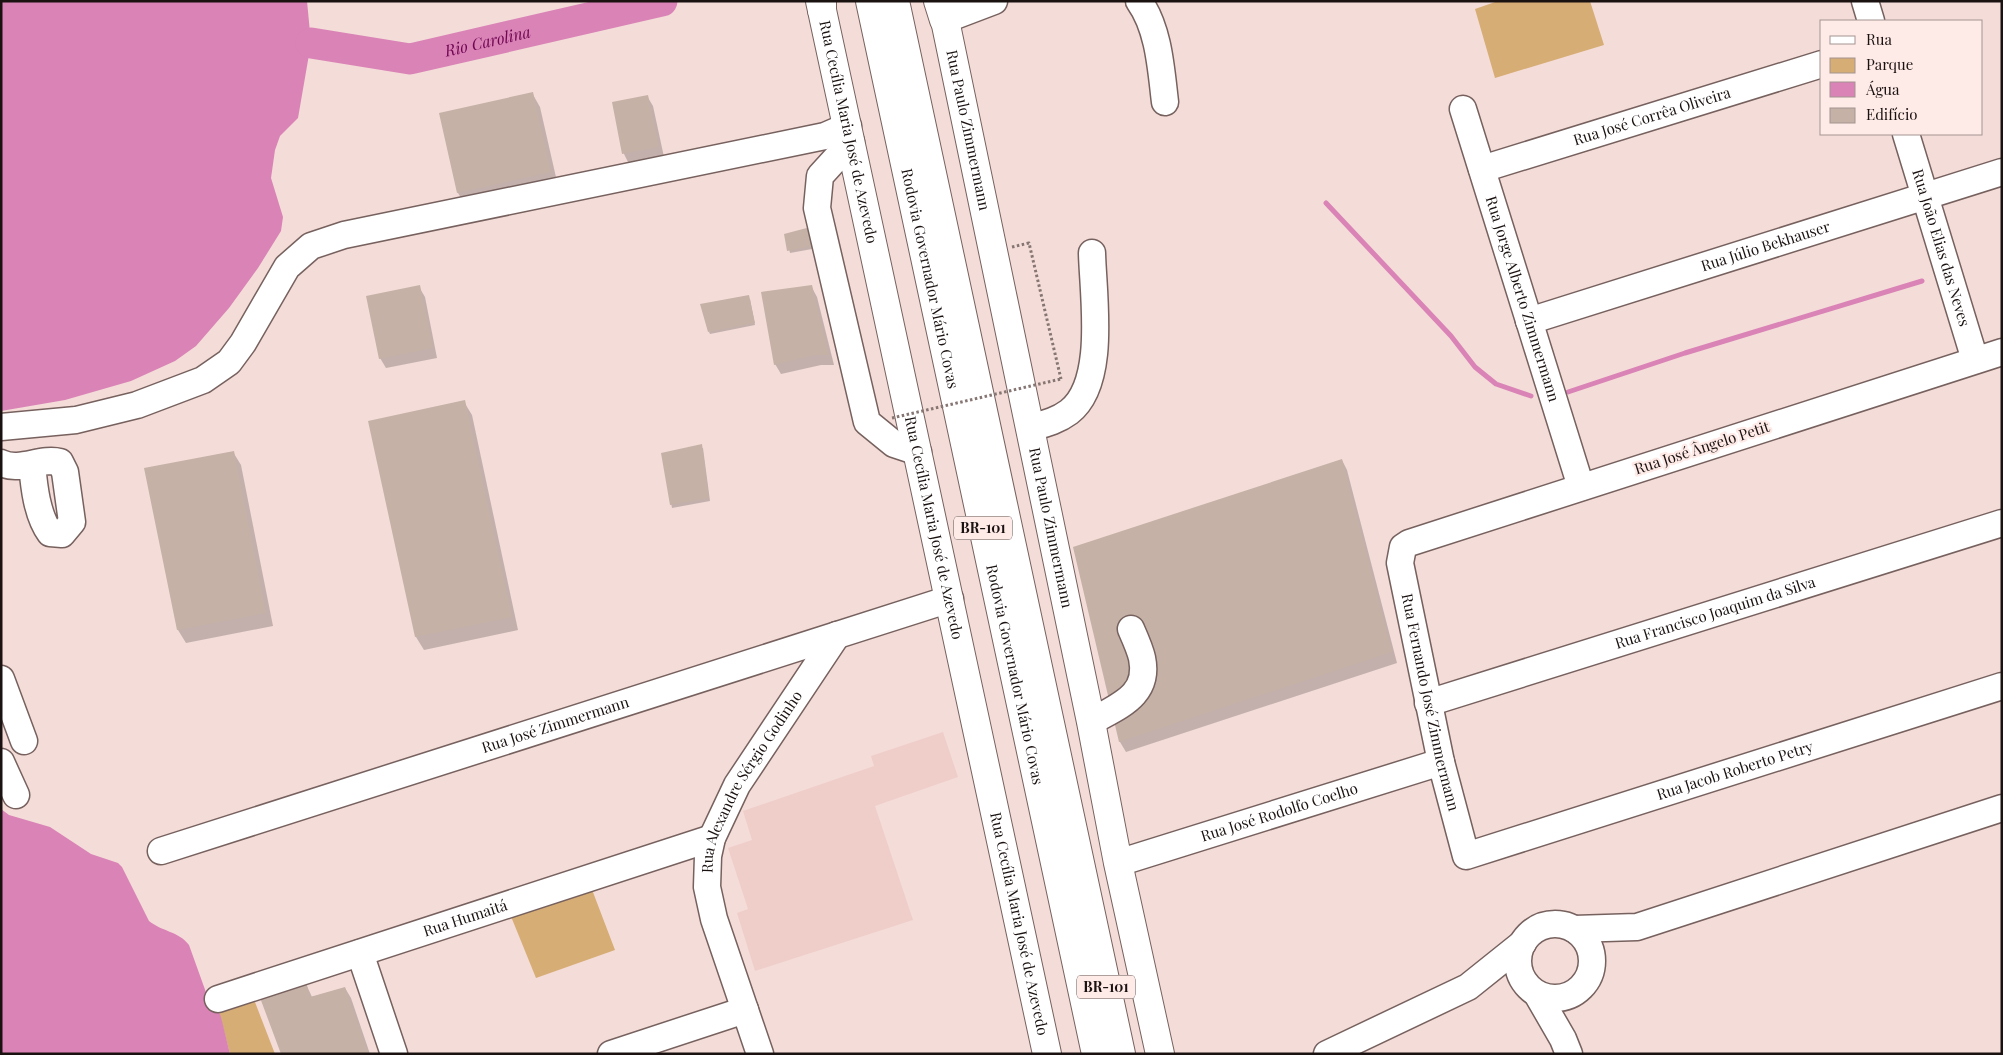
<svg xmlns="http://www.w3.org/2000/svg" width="2003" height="1055" font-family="'Playfair Display',serif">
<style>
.built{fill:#efcec9}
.green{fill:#d7ad76}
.water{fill:#d983b6}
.shadow{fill:#0003}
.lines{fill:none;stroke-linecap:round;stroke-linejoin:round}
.stream{stroke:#d983b6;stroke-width:5}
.river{stroke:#d983b6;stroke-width:31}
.building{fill:#c5b1a6}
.minor-casing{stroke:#76615e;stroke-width:29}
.major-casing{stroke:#76615e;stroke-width:30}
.highway-casing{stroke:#76615e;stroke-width:30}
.path{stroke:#867673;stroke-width:3;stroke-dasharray:2.5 2.5;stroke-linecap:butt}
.minor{stroke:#fff;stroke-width:26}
.major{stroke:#fff;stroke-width:28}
.highway{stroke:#fff;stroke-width:28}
.path-bridge{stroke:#867673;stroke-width:3;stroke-dasharray:2.5 2.5;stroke-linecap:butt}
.labels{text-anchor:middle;stroke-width:4.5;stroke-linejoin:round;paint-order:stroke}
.shield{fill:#feeae7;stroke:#5e5351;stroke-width:1}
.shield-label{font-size:14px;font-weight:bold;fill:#1a1211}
.street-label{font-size:15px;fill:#1a1211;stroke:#feeae7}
.water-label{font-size:16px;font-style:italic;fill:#700552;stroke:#feeae7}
</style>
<rect width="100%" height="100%" fill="#f4dcd8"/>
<path class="built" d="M943 732 958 777 875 806 913 920 755 971 737 913 748 909 728 848 752 840 743 811 874 766 871 756Z"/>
<path class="green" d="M1498 1H1590L1604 45 1495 78 1475 9Z
M591 887 615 950 536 978 510 914Z
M253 997 275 1054H230L219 1012Z"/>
<path class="water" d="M1 1H307L311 43 298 118 280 136 275 150 271 178 283 217 281 231 258 268 229 308 196 346 175 361 131 381 65 400 1 411Z
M1 809 9 815 50 827 91 854 118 863 122 867 149 921C161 931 180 932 189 945L208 998 219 1012 221 1017 230 1054H1Z"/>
<path class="shadow" d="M532 93 540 107 558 186 466 206 458 193 440 114Z
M647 96 653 106 664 157 629 164 624 154 613 103Z
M786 235 823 247 790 253Z
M811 286 817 297 834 365H821L781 374 775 364Z
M419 287 425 297 437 358 386 368 380 358Z
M750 299 755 325 710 334 709 332Z
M464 402 472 415 518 630 424 650 416 637 370 422Z
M703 448 710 501 672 508 662 454Z
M233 452 241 465 273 626 186 643 178 630 145 469Z
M1342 460 1347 470 1397 663 1126 752 1120 742 1074 548Z
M306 984 312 997 345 988 351 998 370 1054H282Z"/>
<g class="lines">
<path class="stream" d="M1326 203 1451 336 1475 367 1496 384 1531 396
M1568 392 1685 353 1922 281"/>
<path class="river" id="s1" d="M311 43 410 59 662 1"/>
</g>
<path class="building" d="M533 92 551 172 457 193 439 113Z
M648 95 659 147 622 154 612 102Z
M818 225 822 244 787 251 784 234Z
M420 285 433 348 379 359 366 296Z
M812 285 829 355H815L774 365 761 292Z
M749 295 755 323 708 332 700 304Z
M465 400 512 617 415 637 368 421Z
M702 444 709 498 670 505 661 453Z
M234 451 266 613 177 630 144 468Z
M1342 459 1392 652 1119 742 1073 547Z
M306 982 310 997 345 987 369 1054H281L259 995Z"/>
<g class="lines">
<g class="minor-casing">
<g id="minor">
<path d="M1139 1C1159 29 1161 69 1165 102"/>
<path d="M1865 1 1871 21"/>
<path d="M944 20 994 1"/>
<path id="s2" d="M1463 109 1581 487"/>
<path id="s3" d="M1906 134 1975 360"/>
<path d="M851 142 820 176 817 208 867 422 894 444 918 452"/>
<path id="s4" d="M1482 169 1822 64"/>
<path id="s5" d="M1529 321 2002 172"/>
<path id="s6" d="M2002 352 1409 543 1403 547 1400 563 1441 762 1466 856 2002 686"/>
<path d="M1 427 76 420 137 405 203 380 229 362 243 343 287 267 311 246 344 235 825 136 848 126"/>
<path d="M1030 428C1044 424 1057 421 1069 412 1107 383 1093 296 1092 253"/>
<path d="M1 463C20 472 41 457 60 462L65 472 72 522 62 534 50 533C37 515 34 487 32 464"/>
<path d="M1 679 24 741"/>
<path id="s7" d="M1428 703 2002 523"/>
<path d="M1091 722C1118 706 1150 696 1142 658 1140 649 1135 638 1131 629"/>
<path d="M1 762 16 795"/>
<path id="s8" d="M161 851 950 599"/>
<path id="s9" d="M1118 863 1441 762"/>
<circle cx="1555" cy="961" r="37"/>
<path d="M1574 929 1637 927 2002 808"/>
<path d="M360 953 394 1054"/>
<path d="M1537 994 1563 1039 1569 1054"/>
<path id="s10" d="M218 999 712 838"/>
<path d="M611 1054 745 1010"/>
<path id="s11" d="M760 1054 714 919 707 887 708 856 712 838 737 785 837 635"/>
<path d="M1327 1054 1468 987 1523 943"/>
</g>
</g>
<g class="major-casing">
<g id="major">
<path id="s12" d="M820 1 1047 1054"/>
<path id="s13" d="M941 1 1091 722 1118 863 1160 1054"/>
</g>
</g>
<g class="highway-casing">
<g id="highway">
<path d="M822 1V10"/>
<path id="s14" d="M870 1 1096 1054"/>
<path d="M895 1 1121 1054"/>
<path d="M938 1 944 20"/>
</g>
</g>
<path class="path" d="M1012 247 1029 243 1061 379"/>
<use href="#minor" class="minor"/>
<use href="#major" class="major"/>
<use href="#highway" class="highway"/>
<path class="path-bridge" d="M892 418 1061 379"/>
</g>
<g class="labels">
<g class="shield">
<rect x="954" y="516.5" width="58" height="23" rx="4"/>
<rect x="1077" y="975.5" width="58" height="23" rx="4"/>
</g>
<g class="shield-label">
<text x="983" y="533">BR-101</text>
<text x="1106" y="992">BR-101</text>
</g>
<g class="street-label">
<text dy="5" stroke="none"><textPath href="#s4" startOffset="178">Rua José Corrêa Oliveira</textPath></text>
<text dy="5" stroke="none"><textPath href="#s13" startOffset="132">Rua Paulo Zimmermann</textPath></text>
<text dy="5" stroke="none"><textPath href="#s12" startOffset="134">Rua Cecília Maria José de Azevedo</textPath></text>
<text dy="5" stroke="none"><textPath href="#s5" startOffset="248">Rua Júlio Bekhauser</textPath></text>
<text dy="5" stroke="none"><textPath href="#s3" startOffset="119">Rua João Elias das Neves</textPath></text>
<text dy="5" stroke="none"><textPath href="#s14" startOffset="284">Rodovia Governador Mário Covas</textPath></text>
<text dy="5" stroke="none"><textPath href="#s2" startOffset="199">Rua Jorge Alberto Zimmermann</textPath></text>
<text transform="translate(1702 448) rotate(-18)" y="5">Rua José Ângelo Petit</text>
<text dy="5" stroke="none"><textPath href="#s12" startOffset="539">Rua Cecília Maria José de Azevedo</textPath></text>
<text dy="5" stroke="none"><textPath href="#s13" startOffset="538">Rua Paulo Zimmermann</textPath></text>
<text dy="5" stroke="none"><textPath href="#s7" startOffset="301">Rua Francisco Joaquim da Silva</textPath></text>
<text dy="5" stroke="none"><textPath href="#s14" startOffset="689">Rodovia Governador Mário Covas</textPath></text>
<text dy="5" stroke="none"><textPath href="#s6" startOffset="789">Rua Fernando José Zimmermann</textPath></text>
<text dy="5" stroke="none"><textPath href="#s8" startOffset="414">Rua José Zimmermann</textPath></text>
<text dy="5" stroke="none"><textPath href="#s6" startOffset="1229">Rua Jacob Roberto Petry</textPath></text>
<text dy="5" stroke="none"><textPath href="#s11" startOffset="292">Rua Alexandre Sérgio Godinho</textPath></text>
<text dy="5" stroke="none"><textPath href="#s9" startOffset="169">Rua José Rodolfo Coelho</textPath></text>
<text dy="5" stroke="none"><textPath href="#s10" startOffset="260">Rua Humaitá</textPath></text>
<text dy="5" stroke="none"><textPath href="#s12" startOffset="944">Rua Cecília Maria José de Azevedo</textPath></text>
</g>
<g class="water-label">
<text dy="6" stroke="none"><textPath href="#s1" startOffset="180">Rio Carolina</textPath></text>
</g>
</g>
<rect width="2003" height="1055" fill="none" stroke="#1a1211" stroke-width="5"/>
<rect x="1820" y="20" width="162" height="115" fill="#feeae7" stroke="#a39491"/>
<rect x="1830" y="36" width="25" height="8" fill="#ffffff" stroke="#a39491"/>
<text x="1866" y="45" font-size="15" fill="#1a1211">Rua</text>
<rect x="1830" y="58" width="25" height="15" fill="#d7ad76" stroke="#a39491"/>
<text x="1866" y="70" font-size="15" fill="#1a1211">Parque</text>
<rect x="1830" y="82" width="25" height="15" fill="#d983b6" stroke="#a39491"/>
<text x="1866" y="95" font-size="15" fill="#1a1211">Água</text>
<rect x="1830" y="108" width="25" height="15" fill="#c5b1a6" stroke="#a39491"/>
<text x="1866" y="120" font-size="15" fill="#1a1211">Edifício</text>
</svg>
